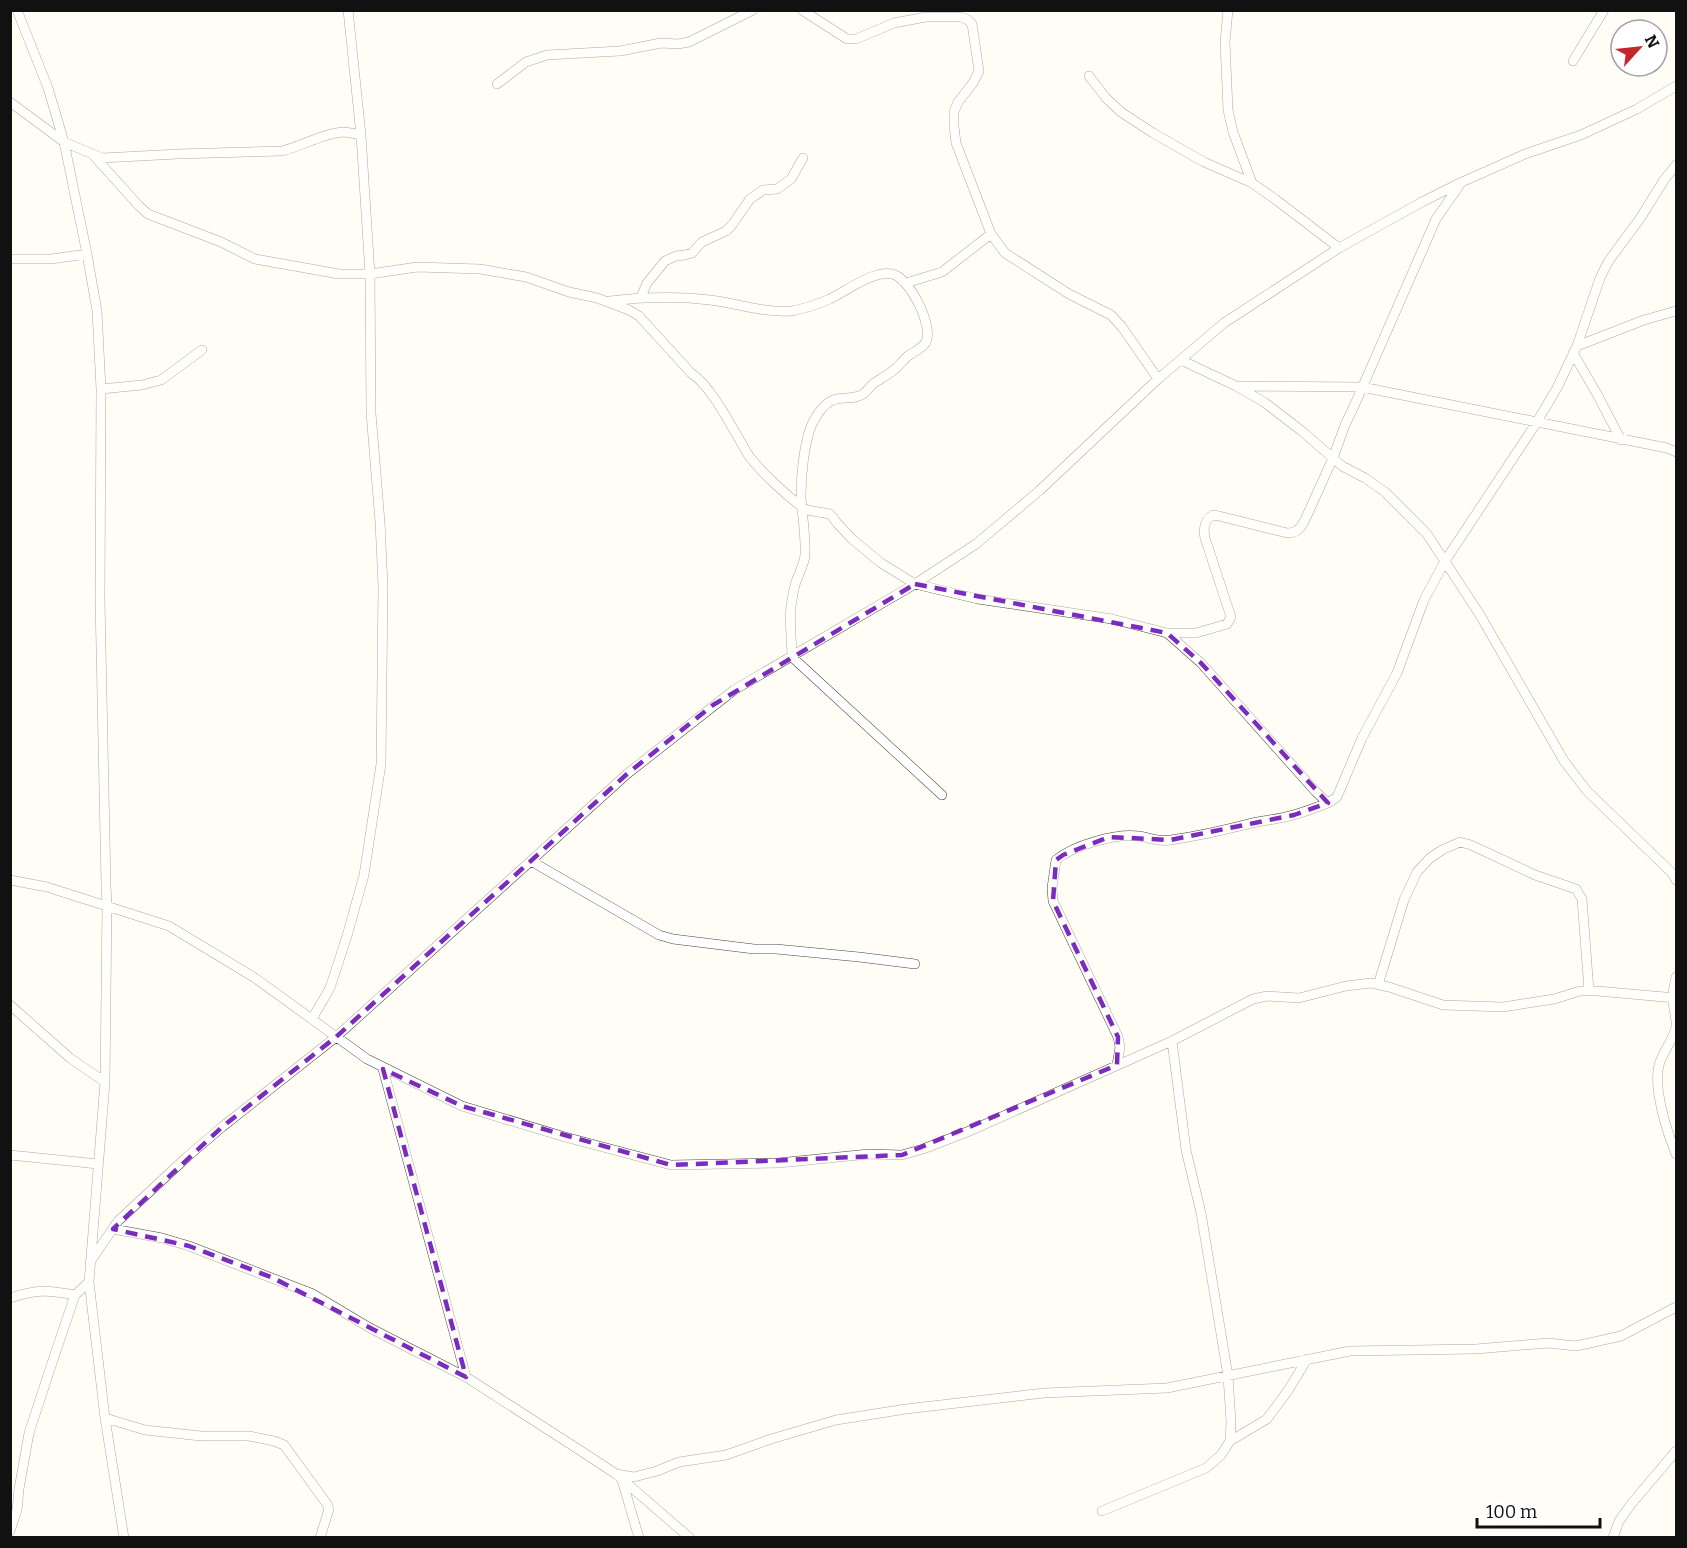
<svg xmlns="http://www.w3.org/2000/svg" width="1687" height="1548" font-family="Bitter,serif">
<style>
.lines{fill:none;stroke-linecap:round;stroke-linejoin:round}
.minor-casing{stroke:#444;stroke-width:10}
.minor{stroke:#fff;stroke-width:9}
.marked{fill:none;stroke:#7b2cbf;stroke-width:4.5;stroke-dasharray:12 8;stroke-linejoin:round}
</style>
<rect width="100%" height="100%" fill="#fffdf5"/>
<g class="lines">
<g class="minor-casing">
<path id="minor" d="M17 10 48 88 64 142 87 254 97 311 101 389 100 600 106 885 107 906 105 1082 89 1282 105 1418 124 1538
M802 10 847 39H856L894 23 926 17H961L968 20 972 24 979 71 973 83 958 102 954 112V126L956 143 991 234 1005 253 1069 294 1111 315 1122 327 1158 379
M1228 10 1225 42 1228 110 1233 132 1252 183
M1573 61 1604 10
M1089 76 1106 98 1121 112 1153 133 1204 162 1252 183 1275 199 1339 248
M497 84 526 62 547 55 620 51 661 43 678 44 689 42 753 10
M10 102 64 142 102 158 178 154 282 151C302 146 322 134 342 132 348 132 355 134 361 135
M94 156 139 206 148 214 221 242 255 259 339 274H370L417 267 480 269 526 277 569 292 597 298 629 310 639 316 691 373C713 387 735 434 749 456 762 473 785 494 802 507L807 510 830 514 837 523 852 539 881 563 915 584 978 599 1112 619 1167 633 1201 663 1316 792 1328 803 1337 797 1362 738 1397 673 1424 600 1445 561 1535 425 1557 388 1577 346 1600 278 1608 262 1641 217 1664 180 1676 165
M10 259H51L87 254
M906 283 942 272 991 234
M641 297 647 283 665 261 676 256 685 255 692 253 702 242 726 231 732 225 750 199 763 190 777 189 791 179 803 158
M610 301C644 297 676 296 710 300 736 303 764 313 791 311 804 309 818 304 830 299 846 291 874 270 892 274 909 277 934 326 926 342 922 349 913 352 908 356 903 360 900 365 895 369 888 375 880 379 873 384 868 388 866 394 859 396 851 399 841 397 833 400 824 404 816 416 812 424 804 443 801 475 801 496 802 516 806 535 805 555 804 566 798 574 795 585 793 592 792 600 791 607 789 620 792 643 792 657L942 795
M1577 346 1644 320 1676 311
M1573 353 1597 394 1621 440
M1181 360 1236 386 1264 402 1303 432 1342 466 1365 478 1385 492 1427 534 1480 615 1564 761 1587 791 1672 873 1676 880
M1238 386 1362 387 1667 448 1676 452
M101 389 142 385 161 380 202 350
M1168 633H1196L1227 624 1231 617 1205 538C1203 528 1204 520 1213 515L1219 516 1287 533C1296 533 1299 530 1304 522L1333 458 1345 425 1355 404 1436 219 1461 183
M531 861 659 935 673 939 754 949H776L859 957 915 964
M10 880 47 887 169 926 255 978 367 1059 462 1106 565 1137 671 1165 778 1163 869 1154 902 1155 923 1149 972 1130 1172 1041 1253 999 1267 996 1299 998 1346 986 1371 983 1389 987 1443 1005 1503 1007 1554 999 1580 991H1597L1676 998
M1676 977C1675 984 1672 992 1673 1000 1673 1009 1677 1018 1676 1027 1673 1041 1663 1051 1659 1065 1653 1089 1667 1132 1676 1154
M1378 985 1404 900 1417 872 1430 858 1442 850 1460 842 1471 845 1535 875 1576 889 1582 899 1589 991
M10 1005 70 1058 105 1082
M312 1019 330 988 347 936 364 875 381 764 383 586 380 522 371 413 370 274 361 135 348 10
M1117 1065 1120 1047 1118 1037 1053 901 1052 888 1056 860C1074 845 1116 833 1139 836 1152 838 1156 842 1171 840 1198 836 1225 830 1252 823 1266 820 1280 819 1293 815 1305 812 1317 807 1328 803
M383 1069 466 1377
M10 1155 98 1164
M113 1229 162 1238 189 1246 313 1294 370 1328 466 1377 578 1449 616 1474 690 1538
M90 1262 118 1221 187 1157 222 1127 336 1037 627 774 734 690 915 584 976 544 1039 491 1158 379 1224 323 1339 248 1422 202 1462 182 1525 154 1581 135 1637 109 1676 86
M10 1298C37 1289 48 1290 75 1295
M105 1418 145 1430 201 1436H249L274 1441 284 1445 327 1504 329 1509 320 1538
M1230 1441 1267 1419 1289 1389 1307 1359
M616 1474 634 1477 657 1471 679 1462 726 1455 771 1439 836 1420 906 1409 1044 1393 1167 1388 1350 1351 1476 1349 1548 1343 1576 1346 1621 1336 1676 1307
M622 1480 639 1538
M1102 1511 1206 1468 1221 1455 1230 1441 1231 1422 1228 1376 1201 1213 1186 1150 1172 1041
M10 1531 17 1510 19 1489 29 1433 49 1372 75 1295 89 1282
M1613 1538 1619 1521 1632 1503 1676 1451"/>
</g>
<use href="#minor" class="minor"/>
</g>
<path d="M0 0H1687V1548H0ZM915 584 1167 633 1201 663 1328 803 1294 815 1170 840 1109 837 1063 855 1056 860 1053 901 1118 1037 1117 1065 902 1155 671 1165 462 1106 383 1069 466 1377 271 1277 189 1246 113 1229 222 1127 336 1037 627 774 713 705Z" fill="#fffdf5" fill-opacity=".55" fill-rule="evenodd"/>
<path class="marked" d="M915 584 1167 633 1201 663 1328 803 1294 815 1170 840 1109 837 1063 855 1056 860 1053 901 1118 1037 1117 1065 902 1155 671 1165 462 1106 383 1069 466 1377 271 1277 189 1246 113 1229 222 1127 336 1037 627 774 713 705Z"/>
<rect width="1687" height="1548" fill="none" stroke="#111111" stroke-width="24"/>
<g transform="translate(1639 48) rotate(63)"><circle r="28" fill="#ffffff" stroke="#a0a0a0" stroke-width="1.5"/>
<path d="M0-4.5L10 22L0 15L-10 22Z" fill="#c4262e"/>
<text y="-9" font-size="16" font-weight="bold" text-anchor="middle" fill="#111111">N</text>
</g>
<path d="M1477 1518v9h123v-9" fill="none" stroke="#111111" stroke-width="3"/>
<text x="1486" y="1518" font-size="18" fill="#111111" stroke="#ffffff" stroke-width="4.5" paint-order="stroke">100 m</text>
</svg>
